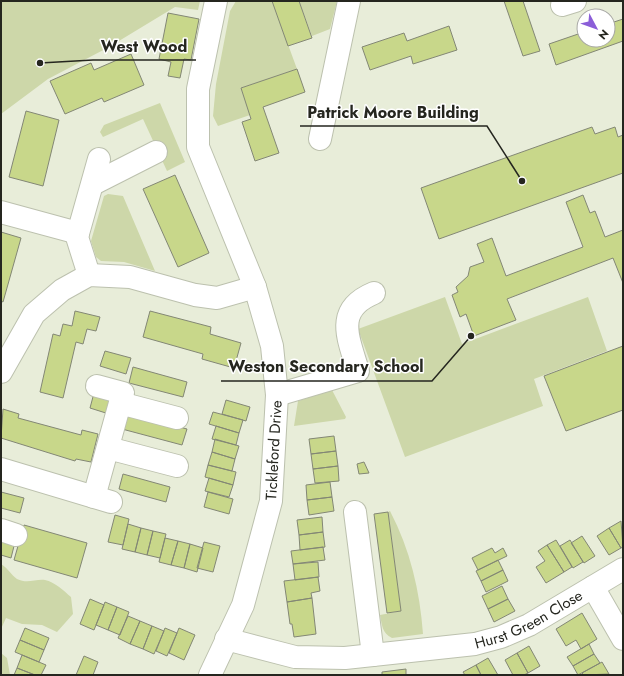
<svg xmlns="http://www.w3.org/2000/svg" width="624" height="676" font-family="Jost,sans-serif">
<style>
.green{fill:#cdd7a9}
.building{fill:#c8d78a;stroke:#838775}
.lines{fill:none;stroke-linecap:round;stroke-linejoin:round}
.minor-casing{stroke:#bcc1ae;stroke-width:24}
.minor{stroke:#fff;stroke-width:22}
.labels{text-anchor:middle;stroke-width:3;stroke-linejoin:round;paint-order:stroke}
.street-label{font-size:15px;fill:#25261f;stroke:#fff}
.leader{fill:none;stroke:#25261f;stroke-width:1.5}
.callout-dot{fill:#25261f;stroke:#fff;stroke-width:1.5}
.callout-label{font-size:16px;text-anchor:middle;font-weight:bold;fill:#25261f;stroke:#fff;stroke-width:3;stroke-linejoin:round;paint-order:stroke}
</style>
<rect width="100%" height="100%" fill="#e8edd9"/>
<path class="green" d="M1 1H200L198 10 175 7 109 47 48 79 1 114Z
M236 1H272L297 69 241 88 250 115 218 126 213 116 216 84 230 11Z
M299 1H337L330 29 312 36Z
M160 103 185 162 167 171 143 119 103 137 100 132 104 125Z
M108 194 123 196 155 271 124 262 101 261 96 257 91 241 104 196Z
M445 297 462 344 588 297 607 351 534 379 543 406 405 457 358 329Z
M332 390 346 417 345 419 294 426 298 401Z
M390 511C410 549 420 591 423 634L392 638C382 633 382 625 380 615L401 611 388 512Z
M1 564C8 568 11 575 17 579 27 584 35 579 45 580 55 582 64 591 71 597L73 614 57 632 42 625 22 624 6 618 1 629Z
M1 653 7 658 10 675H1Z"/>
<path class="building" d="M272 1H299L312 38 288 46Z
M504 1H523L540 51 523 56Z
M168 13 199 19 191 60 184 59 180 78 168 76 171 62 159 59Z
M623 19V41L556 65 549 44 584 32V40H608V24Z
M449 26 457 50 413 64 411 56 370 70 362 47 404 33 407 41Z
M131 54 144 85 104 102 102 98 65 114 50 81 91 63 94 70Z
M297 69 305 92 263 107 279 153 255 161 242 122 251 119 241 88Z
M26 111 59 120 43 186 9 177Z
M592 127 595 134 615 127 618 137 623 135V173L439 239 421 188Z
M175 175 209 253 178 267 143 189Z
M583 195 590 213 595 211 605 237 623 230V283L613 258 507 299 516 320 474 336 466 314 460 317 452 295 458 292 456 287 468 276 470 267 484 262 477 244 492 238 506 276 583 247 566 202Z
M1 232 21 238 3 302 1 301Z
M75 311 100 317 96 331 87 329 83 344 76 342 63 398 40 392 53 334 60 336 63 324 72 326Z
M150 311 211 327 210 334 241 343 234 368 202 359 203 354 143 337Z
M623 346V410L566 431 544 376Z
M105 351 131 358 126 374 100 366Z
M133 367 187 382 183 397 129 383Z
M94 393 113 398 109 414 90 408Z
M226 400 250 407 246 421 222 414Z
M3 409 19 414 18 418 81 435 82 430 98 434 91 462 76 459 75 461 1 438Z
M213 412 243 420 239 433 209 424Z
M126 413 187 429 182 445 122 429Z
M216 426 239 433 236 445 212 439Z
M334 436 336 451 311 454 309 439Z
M215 439 239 446 235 459 212 452Z
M336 451 338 466 313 469 311 454Z
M212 452 235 459 232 471 208 465Z
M364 462 369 473 359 474 357 464Z
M208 465 236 472 233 485 205 477Z
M338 466 339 481 315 483 313 469Z
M123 474 170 487 166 502 119 489Z
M209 478 233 485 229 497 205 491Z
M330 482 332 497 307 500 306 485Z
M1 492 24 498 20 513 1 508Z
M208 492 233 499 229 514 204 507Z
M332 497 334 511 309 515 307 500Z
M388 512 401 611 387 613 374 514Z
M115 515 129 519 123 545 108 542Z
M322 517 323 532 299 535 297 520Z
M621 521 623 547 621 548 609 528Z
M128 524 141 528 135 552 122 549Z
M24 525 87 543 77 578 14 560Z
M141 528 153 531 147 555 135 552Z
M609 528 621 548 609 555 597 536Z
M153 531 166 534 160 558 147 555Z
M323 532 325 547 300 550 299 535Z
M582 536 595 556 584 563 571 543Z
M1 538 15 542 11 558 1 555Z
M165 538 178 541 171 565 159 562Z
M556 540 572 567 564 572 547 545Z
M570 540 583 562 573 568 560 546Z
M178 541 190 544 184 568 171 565Z
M204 542 220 546 213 572 197 568Z
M190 544 203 548 197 572 184 568Z
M547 545 564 572 546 583 536 567 545 561 538 551Z
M323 547 325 560 293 564 291 551Z
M492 548 495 553 503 548 507 556 478 570 472 558Z
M498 560 503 570 481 581 476 571Z
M318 562 319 577 295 580 293 564Z
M503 570 508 581 486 592 481 581Z
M318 577 320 591 311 593 312 598 287 602 284 581Z
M502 586 508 599 488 609 482 596Z
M312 598 316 634 294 637 292 624H290L287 602Z
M90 599 104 605 94 630 80 624Z
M508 599 515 611 494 622 488 609Z
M105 602 117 607 108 630 96 625Z
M117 607 129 612 120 635 108 630Z
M582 613 597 639 581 649 576 640 566 646 556 629Z
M128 616 140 621 130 644 118 638Z
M140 621 152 626 143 649 130 644Z
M152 626 164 631 154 654 143 649Z
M25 628 49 638 44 650 20 640Z
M165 628 177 633 167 656 156 651Z
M179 628 195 635 184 660 169 653Z
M20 640 44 650 39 662 15 652Z
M589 644 594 654 573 666 567 657Z
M529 646 540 666 528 673 517 653Z
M517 653 528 673 524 675H513L505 660Z
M594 654 600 663 578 675 573 666Z
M22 655 46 665 41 675H35L17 668Z
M84 656 98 662 93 675H76Z
M488 658 498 675H481L476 665Z
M602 662 609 674 584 675 582 673Z
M476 665 481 675H465L463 672Z
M17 668 35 675H14Z
M406 669V675H382V672Z"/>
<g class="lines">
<g class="minor-casing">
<g id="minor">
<path d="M562 5 575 1"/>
<path d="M320 139 349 1"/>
<path d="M93 184 156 152"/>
<path d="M1 212 78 233"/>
<path d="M89 275 77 237 99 159"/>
<path d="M1 372 34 314 62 290 89 275 130 277 195 295 217 298 255 287"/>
<path d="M97 386 123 393 120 403"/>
<path d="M277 395 358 371C349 339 333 310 374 293"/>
<path d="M108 448 177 466"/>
<path d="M1 469 111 502"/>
<path d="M94 497 120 403 177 418"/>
<path d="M355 512 373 655"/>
<path d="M1 530 16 535"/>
<path d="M593 587 623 639"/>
<path id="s1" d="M226 639 295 657 345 658 475 644 501 637 529 625 623 569"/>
<path id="s2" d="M210 675 243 605 271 501 277 395 272 346 255 287 198 147V89L216 1"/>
</g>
</g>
<use href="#minor" class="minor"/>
</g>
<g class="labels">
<g class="street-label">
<text dy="5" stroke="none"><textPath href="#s2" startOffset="236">Tickleford Drive</textPath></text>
<text dy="5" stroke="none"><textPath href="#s1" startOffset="311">Hurst Green Close</textPath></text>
</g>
</g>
<path class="leader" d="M40 63L93 60H196M522 181L487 126H300M471 336L432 381H221"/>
<g class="callout-dot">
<circle cx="40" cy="63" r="4"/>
<circle cx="522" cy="181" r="4"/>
<circle cx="471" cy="336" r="4"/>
</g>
<g class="callout-label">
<text x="144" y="52">West Wood</text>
<text x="393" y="118">Patrick Moore Building</text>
<text x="326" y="372">Weston Secondary School</text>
</g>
<rect width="624" height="676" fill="none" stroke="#25261f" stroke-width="4"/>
<g transform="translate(596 28) rotate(131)"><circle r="19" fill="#ffffff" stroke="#a8a8a5"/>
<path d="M0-3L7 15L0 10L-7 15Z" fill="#8b5ed8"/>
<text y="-6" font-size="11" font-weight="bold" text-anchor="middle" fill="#25261f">N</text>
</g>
</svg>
